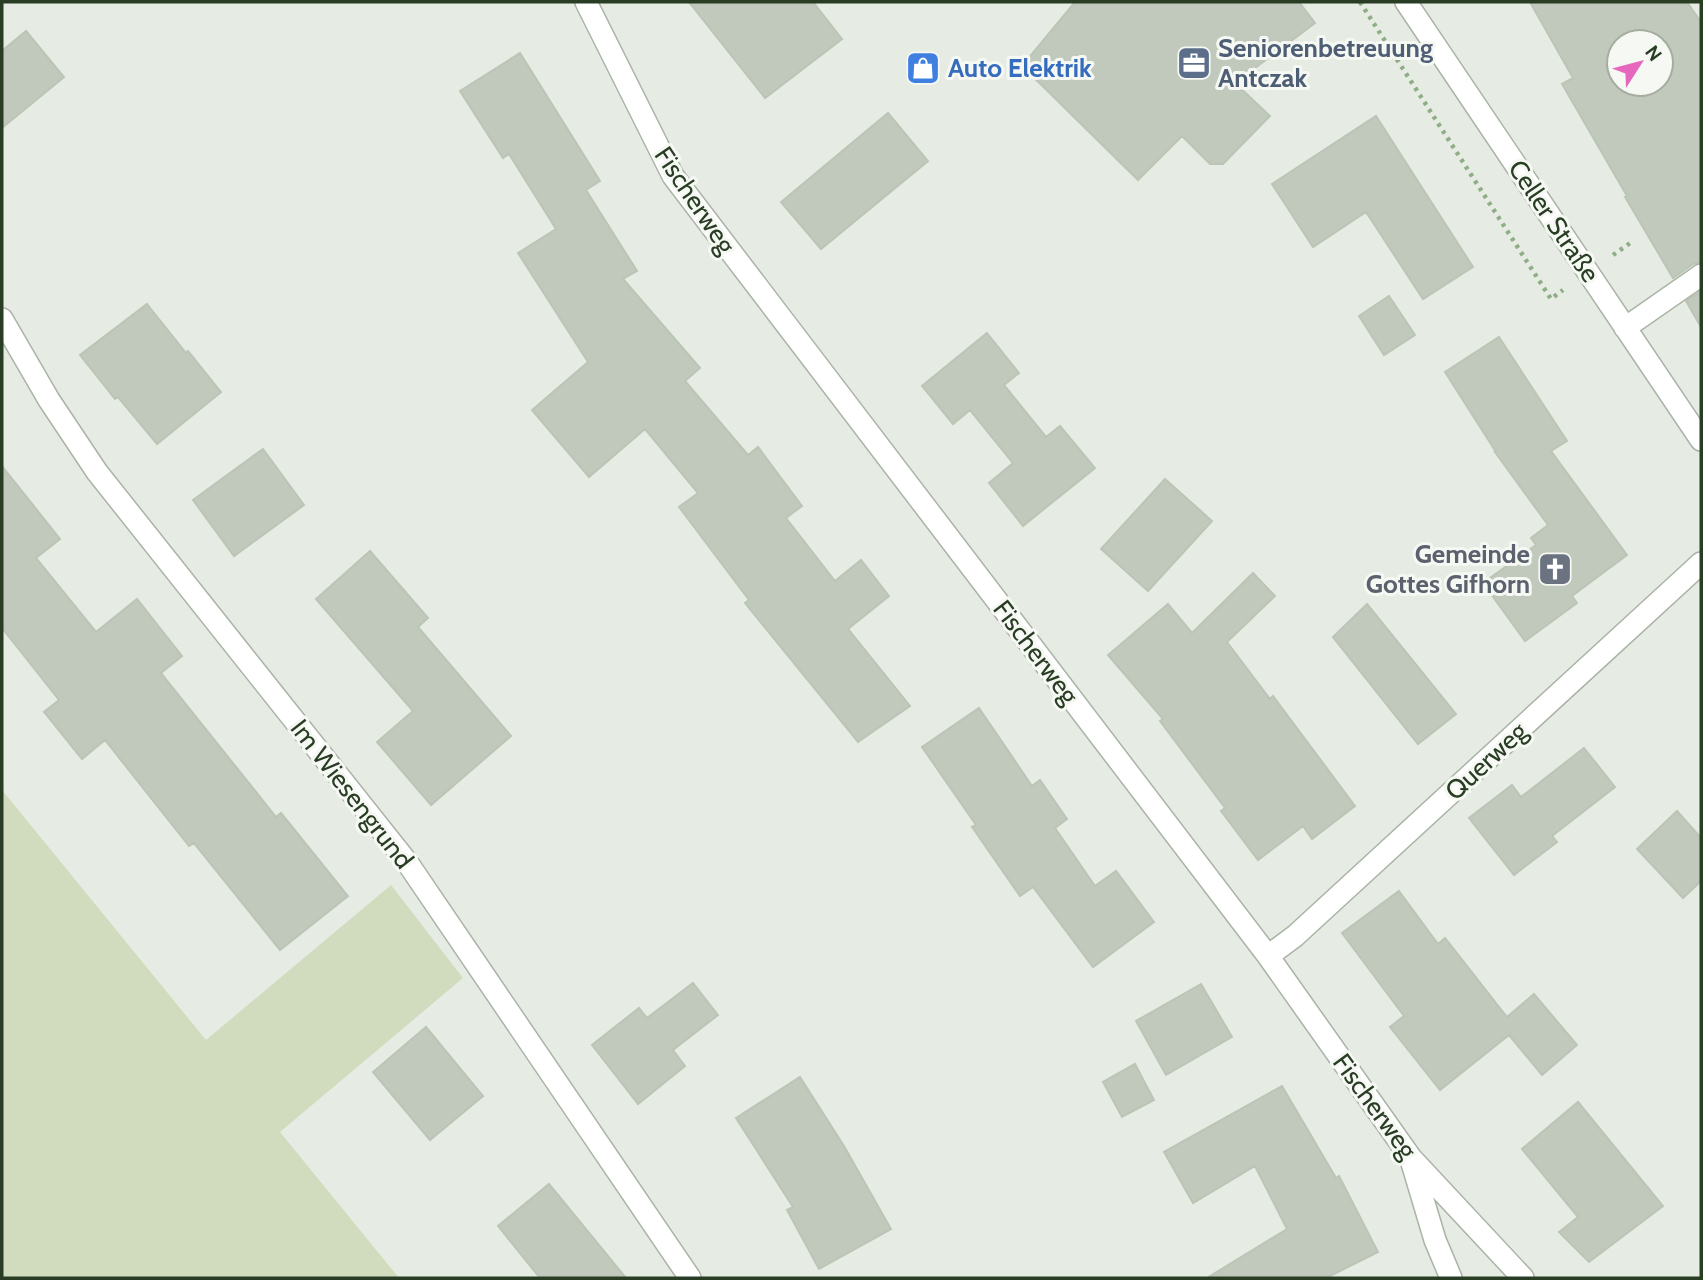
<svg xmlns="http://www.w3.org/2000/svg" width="1703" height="1280" font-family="Cabin,sans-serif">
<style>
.green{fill:#d1dbbe}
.building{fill:#c0c9bc;stroke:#bbc5b6;stroke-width:2;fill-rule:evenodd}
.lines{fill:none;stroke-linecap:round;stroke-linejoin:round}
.minor-casing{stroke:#aab4a6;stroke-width:24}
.path{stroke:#8fad86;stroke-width:4.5;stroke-dasharray:3.5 5;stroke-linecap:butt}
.minor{stroke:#fff;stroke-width:21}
.labels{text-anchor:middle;stroke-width:6;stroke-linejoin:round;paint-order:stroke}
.service-label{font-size:26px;font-weight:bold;fill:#4e5e75;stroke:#f6f8f3;text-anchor:start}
.shop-label{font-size:26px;font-weight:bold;fill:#366cbe;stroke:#f6f8f3;text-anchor:start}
.street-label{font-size:26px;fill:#293c24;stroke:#f6f8f3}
.worship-label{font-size:26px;font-weight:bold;fill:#5b616d;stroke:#f6f8f3;text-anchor:end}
</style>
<rect width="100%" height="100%" fill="#e6ece3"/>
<path class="green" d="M2 790 206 1040 391 885 463 978 280 1132 399 1278H2Z"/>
<path class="building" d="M689 2H813L842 39 765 98Z
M1075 2H1299L1315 23 1235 83 1270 116 1223 164H1210L1182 136 1138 180 1022 66Z
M1530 2H1687L1701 22V262L1693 264 1673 278 1625 197 1627 196 1562 84 1573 78ZM1619 42H1661V84H1619Z
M26 31 64 77 2 128V51Z
M520 53 600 181 586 190 637 271 623 279 700 368 685 381 748 455 758 447 802 506 786 518 835 581 861 560 889 596 848 629 910 706 858 742 745 603 749 600 679 507 698 493 645 429 589 477 532 410 588 362 518 253 556 229 509 154 503 158 460 91Z
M888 113 928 161 821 249 781 202Z
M1376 116 1473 267 1423 299 1366 212 1313 247 1272 184Z
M1701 291V327L1686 301Z
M1389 296 1415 335 1384 355 1359 316Z
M147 304 186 353 188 351 221 392 157 444 118 397 115 399 80 355Z
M987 333 1019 373 1004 385 1046 437 1060 426 1095 468 1023 526 989 483 1013 463 970 410 953 424 922 386Z
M1499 337 1567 441 1551 451 1627 555 1572 596 1577 603 1525 641 1483 583 1536 545 1531 538 1548 525 1495 452H1496L1445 372Z
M263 449 304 505 234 556 193 500Z
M2 466 60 539 36 558 96 632 137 599 182 656 161 673 276 817 281 813 348 896 280 950 194 843 189 846 105 740 82 759 44 712 59 700 2 628Z
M1165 479 1212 521 1148 591 1101 549Z
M370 551 428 618 418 627 511 736 431 805 377 742 413 711 316 599Z
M1253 573 1275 596 1227 642 1270 699 1273 696 1355 806 1312 839 1303 826 1258 860 1221 811 1225 808 1160 721 1163 719 1108 655 1168 604 1192 633Z
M1367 604 1456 714 1418 744 1333 637Z
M979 708 1032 786 1040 780 1067 819 1055 828 1095 886 1116 871 1154 922 1093 967 1033 887 1020 896 972 827 976 825 922 747Z
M1584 748 1615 787 1552 836 1557 842 1514 875 1469 818 1512 785 1521 797Z
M1677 811 1701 838V881L1683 898 1637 849Z
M1399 891 1438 944 1445 938 1507 1017 1534 994 1577 1045 1542 1075 1509 1035 1440 1090 1390 1027 1404 1016 1342 933Z
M693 983 718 1015 673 1050 685 1066 638 1104 592 1045 639 1008 647 1018Z
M1201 984 1232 1037 1166 1075 1136 1021Z
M426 1027 483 1096 430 1140 373 1072Z
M1135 1064 1154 1100 1122 1117 1103 1082Z
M800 1077 844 1146 891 1229 819 1269 787 1210 793 1207 736 1118Z
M1282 1086 1336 1178 1339 1176 1378 1252 1326 1278H1207L1287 1229 1255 1166 1193 1203 1164 1152Z
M1578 1102 1663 1206 1589 1262 1559 1232 1578 1217 1522 1149Z
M549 1184 626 1278H540L498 1226Z"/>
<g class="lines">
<g class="minor-casing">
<path id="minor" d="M586 2 673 176 1268 956 1411 1158 1523 1278
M1406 2 1701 440
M2 319 49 400 97 472 407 862 690 1278
M1625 328 1701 275
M1268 956 1295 936 1701 563
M1412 1163 1435 1240 1451 1278"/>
</g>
<path class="path" d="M1360 2 1551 299 1563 290
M1613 255 1633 241"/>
<use href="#minor" class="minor"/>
</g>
<defs>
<g id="office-square" transform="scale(1.75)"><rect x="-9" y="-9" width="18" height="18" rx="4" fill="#5c6f8a" stroke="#f6f8f3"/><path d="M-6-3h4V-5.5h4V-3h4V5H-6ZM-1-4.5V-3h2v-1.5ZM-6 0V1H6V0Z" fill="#fff"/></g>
<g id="shop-square" transform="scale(1.75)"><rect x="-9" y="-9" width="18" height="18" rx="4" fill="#3f7fe0" stroke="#f6f8f3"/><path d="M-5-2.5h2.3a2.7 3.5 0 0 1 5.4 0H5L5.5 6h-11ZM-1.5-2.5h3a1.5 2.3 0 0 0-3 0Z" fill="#fff"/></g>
<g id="church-square" transform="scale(1.75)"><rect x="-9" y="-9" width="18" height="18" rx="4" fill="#6b7280" stroke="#f6f8f3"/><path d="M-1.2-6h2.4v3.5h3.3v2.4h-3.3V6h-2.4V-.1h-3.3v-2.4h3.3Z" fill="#fff"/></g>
</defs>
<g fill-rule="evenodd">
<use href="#office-square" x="1194" y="63"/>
<use href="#shop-square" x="923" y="68"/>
<use href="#church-square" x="1555" y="569"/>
</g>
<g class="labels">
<g class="service-label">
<text x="1218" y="57">Seniorenbetreuung<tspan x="1218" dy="30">Antczak</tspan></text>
</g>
<g class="shop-label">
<text x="948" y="77">Auto Elektrik</text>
</g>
<g class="street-label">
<text transform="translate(695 200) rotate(56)" y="9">Fischerweg</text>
<text transform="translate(1554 221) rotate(56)" y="9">Celler Straße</text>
<text transform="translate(1036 652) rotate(53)" y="9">Fischerweg</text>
<text transform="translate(1486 761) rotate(-43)" y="9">Querweg</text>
<text transform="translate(352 794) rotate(52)" y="9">Im Wiesengrund</text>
<text transform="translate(1375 1106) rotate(54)" y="9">Fischerweg</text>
</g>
<g class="worship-label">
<text x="1530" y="563">Gemeinde<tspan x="1530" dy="30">Gottes Gifhorn</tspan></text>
</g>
</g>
<rect width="1703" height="1280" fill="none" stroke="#293c24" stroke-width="7"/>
<g transform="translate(1640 63) rotate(54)"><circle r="33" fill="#f6f8f3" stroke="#a4ada0" stroke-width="2"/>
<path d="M0-5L12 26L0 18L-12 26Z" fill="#e667be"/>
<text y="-10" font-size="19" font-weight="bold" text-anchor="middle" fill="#293c24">N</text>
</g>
</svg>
